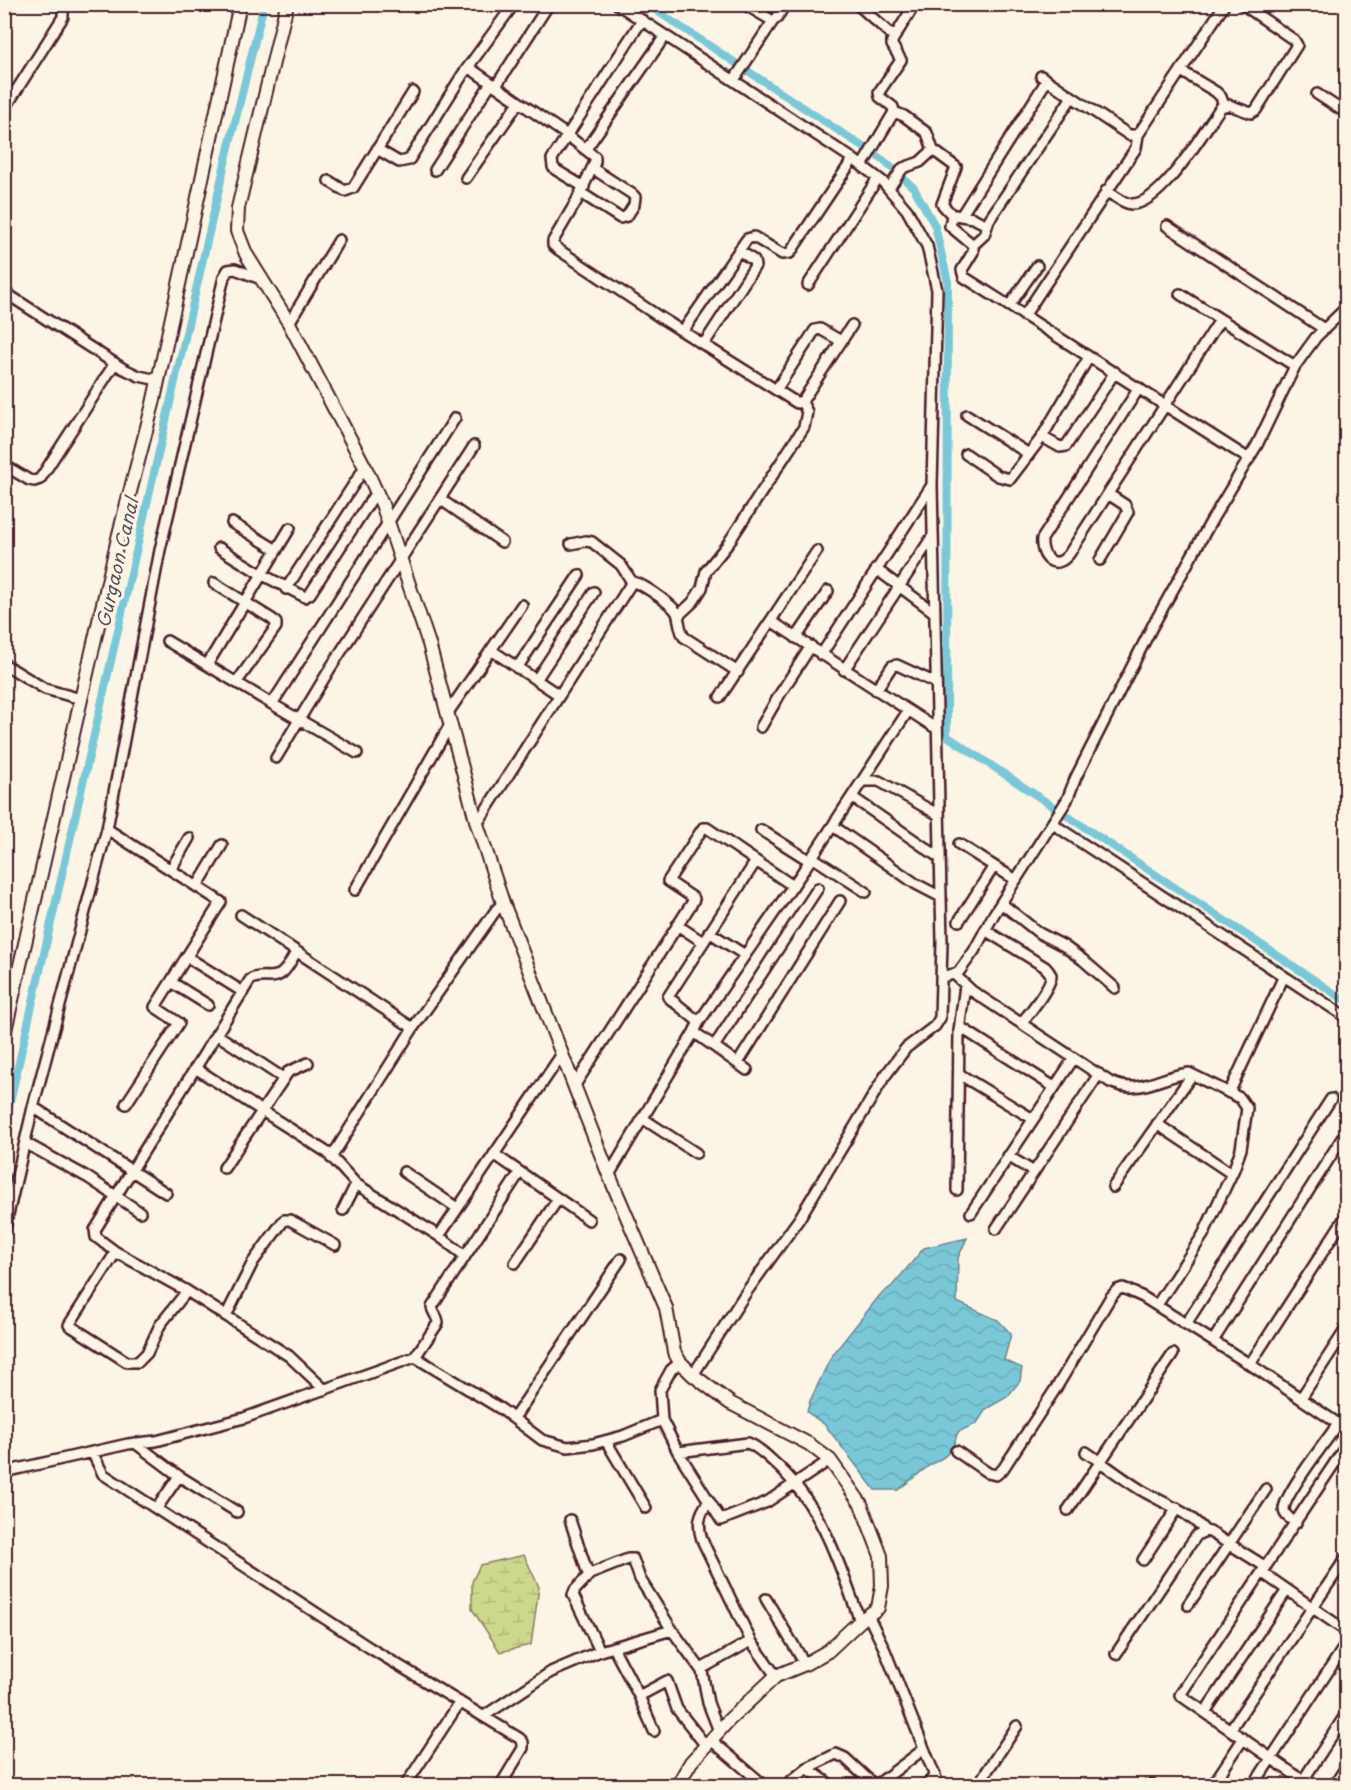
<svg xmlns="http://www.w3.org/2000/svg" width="1351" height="1790" font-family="'Playpen Sans',sans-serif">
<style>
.wetland{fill:url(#wetland-marsh);stroke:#8b7c5c;stroke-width:1.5}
.water{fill:url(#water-waves);stroke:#678492;stroke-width:1.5}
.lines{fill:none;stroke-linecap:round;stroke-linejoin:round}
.canal{stroke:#7ac8d7;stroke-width:8}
.minor-casing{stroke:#4a1f2b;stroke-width:14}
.tertiary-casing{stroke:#4a1f2b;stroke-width:16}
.minor{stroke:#fcf5e5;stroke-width:9}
.tertiary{stroke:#fcf5e5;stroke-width:12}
.labels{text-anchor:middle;stroke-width:6;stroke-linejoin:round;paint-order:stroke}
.water-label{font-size:18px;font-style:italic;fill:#58525f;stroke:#fcf5e5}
</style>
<defs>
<pattern id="wetland-marsh" width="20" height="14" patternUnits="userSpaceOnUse" patternTransform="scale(1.5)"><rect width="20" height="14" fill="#ccd98c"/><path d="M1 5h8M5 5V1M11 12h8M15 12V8" fill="none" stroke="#b1ba79"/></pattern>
<pattern id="water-waves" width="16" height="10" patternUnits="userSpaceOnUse" patternTransform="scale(1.5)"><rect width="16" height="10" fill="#7ac8d7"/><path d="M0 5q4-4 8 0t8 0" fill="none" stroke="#6babb9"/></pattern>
</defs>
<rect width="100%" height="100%" fill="#fcf5e5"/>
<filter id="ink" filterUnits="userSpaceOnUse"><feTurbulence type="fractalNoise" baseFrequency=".0167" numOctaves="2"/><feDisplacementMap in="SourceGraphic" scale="12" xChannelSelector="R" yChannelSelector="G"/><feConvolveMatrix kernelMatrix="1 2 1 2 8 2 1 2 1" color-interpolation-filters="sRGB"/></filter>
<g filter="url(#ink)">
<path class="wetland" d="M524 1555 539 1587 531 1645 500 1652 472 1609V1582L480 1565Z"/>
<path class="water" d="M967 1238 958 1258 957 1302 998 1320 1011 1334 1004 1360 1022 1368 1020 1381 1007 1397 986 1409 977 1423 958 1432 952 1449 944 1457 930 1465 898 1490H875L825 1425 807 1412 810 1401 831 1357 880 1295 892 1286 924 1248Z"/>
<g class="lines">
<path class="canal" d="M646 4 883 160 914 188 935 226 948 282 947 736 1346 1001
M4 1128 225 163 264 4"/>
<g class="minor-casing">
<path id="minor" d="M617 4 853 159 882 181 907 210 927 246 937 290 932 485 942 942 940 1018 935 1026 906 1048 885 1076 799 1219 745 1294 693 1375
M744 4 773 21 777 18 785 4
M857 4 894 37
M468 67 567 135 595 157V162L576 202 553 241V245L559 250 658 316 797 403 803 400 852 325
M1181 71 1216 92 1221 97 1224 105
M1041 76 1129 135H1138L1225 4
M734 80 773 21
M496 86 549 4
M1317 94 1346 113
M4 110 63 17V8L61 4
M894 112 904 116 927 133 933 150 956 167 942 204 952 215 950 226 973 245V252L962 270 964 277 1249 459
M377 149 399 162 409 160 463 74 514 4
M586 149 665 36
M862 166 894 112 893 107 880 97 879 92 901 60 892 45V41L915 4
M435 170 491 83
M466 178 519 102
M329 181 345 191 353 188 413 92
M584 187 556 170 553 167 552 159 642 20
M889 188 903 168 920 162 933 150
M1106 191C1114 195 1122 203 1131 204 1161 206 1205 129 1221 107L1229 105 1251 113 1256 110 1297 45 1294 40 1242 4
M581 193 620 218 627 216 634 205 635 197 632 194 592 168
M955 215 973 218 987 225
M961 216 1047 80
M1167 226 1324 329
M973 245 984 235 989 220 1072 97
M808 285 878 178
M4 292 122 368 139 376 158 380
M1180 294 1295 366
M1009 306 1037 266
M1024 316 1136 148 1138 135
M289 323 339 240
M683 331 747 239 754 237 782 254 790 253 853 159
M704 344 755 266 754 261 739 250
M1089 357 1042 437 1060 447 1066 446 1115 372
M1139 388 1042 539C1040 557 1055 572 1069 554L1220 320
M776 390 815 330 820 329 841 341
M967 415 1029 454
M966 454 998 476 1010 479 1042 437
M4 465 29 480 34 481 40 479 115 363
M440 499 502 542
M232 523 277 550
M571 544 586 541 592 542 621 565 632 582
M219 548 261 574 305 597 310 594 376 492
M1100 560 1128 512 1125 505 1108 494
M876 569 935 613
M214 583 272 619 276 623V627L237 682
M286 589 365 467
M678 616 693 602 702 588 706 571 727 545 804 427 807 412 802 402
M771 621 937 729
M796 638 828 591
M167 641 207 665 290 528
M491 650 559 695
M821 655 932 485
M4 664 45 689 81 699
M207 665 272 704
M517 668 579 575
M844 670 932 537
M536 680 594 592
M876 690 892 666 897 665 936 683
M720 697 817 551
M447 714 522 605
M761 727 780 694 811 646
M357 753 272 704 455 418
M276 758 331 667 474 446
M863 781H879L939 815
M852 797 940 858
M477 824 632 582C642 583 673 605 677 613 680 621 679 629 684 637L738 672
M1053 824 1346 1017
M833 826 916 884 941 897
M107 829 221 902 155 1007 179 1023 126 1104
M761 830 810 861
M959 844 1016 880
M812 857 866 892
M171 869 189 838
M198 885 222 845
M355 890 451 723
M1001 903 1039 933 1064 946 1083 960 1115 988
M241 915 413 1028
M959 921 994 866
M677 925 703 942
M985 930 1045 967C1047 969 1050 973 1051 975 1052 985 1029 1014 1022 1022
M709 932 745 955
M187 957 243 992
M4 970 17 980
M955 975 972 991 1110 1082C1141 1096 1159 1076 1189 1073L1240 1098 1247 1108 1241 1149 1234 1169 1203 1235 1157 1305
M941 977 958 973 974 951 994 914 1067 800 1076 777 1152 627 1213 518 1257 445 1295 366 1316 337 1346 308
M171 982 208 1005
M699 1022 668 997 756 861
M960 1027 1054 1087
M694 1032 747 1070
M216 1034 283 1078
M715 1045 818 888
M738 1063 840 901
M195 1068 328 1153 356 1184 439 1236 465 1256
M959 1074 1033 1119
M575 1085 692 903 694 899 692 897 668 881 703 828H707L793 886
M1229 1093 1284 976
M33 1107 166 1193
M642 1118 696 1153
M1157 1124 1232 1174
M25 1143 87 1177 140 1212
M494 1154 589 1220
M1008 1156 1034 1172
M331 1158 413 1028 496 910 503 903
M224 1168 288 1072 308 1063
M404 1172 457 1208
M609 1175 694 1032 699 1022 803 871 908 711
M1113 1187 1192 1075
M957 1190 959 1031 965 985
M343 1210 356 1184
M971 1213 1074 1058
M996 1229 1099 1074
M4 1232 33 1107 107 829 160 550 224 277 228 270 235 269 261 279
M439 1236 562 1054
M116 1252 187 1291 289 1356 325 1390
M515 1263 558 1199
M187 1291 160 1325 147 1353 138 1362H127L69 1325 116 1252 96 1237 95 1230 116 1196 250 980C260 973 273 981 282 973 288 968 292 959 296 952
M226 1316 253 1262 284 1220H290L335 1245
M1186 1324 1331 1099
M1213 1341 1346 1132
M415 1357 438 1323C438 1316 433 1314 432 1307L520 1172
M680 1362 671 1370 660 1390 662 1420 678 1452 721 1520 767 1502 830 1460
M1250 1364 1346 1216
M1301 1398 1346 1329
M514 1418 621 1259
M606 1441 646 1508
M135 1443 179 1476 237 1512
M956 1451 988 1473 996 1475 1003 1469 1058 1385 1110 1298 1117 1290 1123 1288 1143 1297 1254 1367 1346 1429
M92 1452 103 1474 370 1648 519 1738 523 1742V1748L500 1786
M678 1452 748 1443C760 1448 768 1457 778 1466 823 1509 839 1563 860 1621
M1086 1452C1104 1464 1122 1478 1141 1490 1163 1503 1188 1511 1205 1531
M4 1472 128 1444 156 1441 244 1418 415 1357 501 1409 542 1440 568 1447 593 1444 623 1436 662 1420
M709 1501C699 1514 697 1524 702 1540L751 1641 776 1676
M157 1508 179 1476
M1068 1510 1173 1354
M570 1520 587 1571 590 1574 628 1559H633L640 1579 672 1630 702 1671 708 1703 719 1731
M1296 1523C1291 1519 1284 1516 1284 1509 1285 1493 1327 1440 1338 1424
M1143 1560 1177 1508
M1263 1573 1346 1631
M590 1574 575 1590 573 1595 600 1651
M766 1599 805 1664
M1188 1605 1266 1489
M868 1615 884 1648 939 1786
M613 1647 639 1696 654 1731
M1116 1654 1189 1546 1197 1535 1205 1531 1210 1532 1266 1567
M701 1669 751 1641
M639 1696 667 1681 677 1709 706 1746
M1205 1712 1287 1590
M484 1716 551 1672 600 1651 672 1630
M1230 1730 1346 1558
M711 1740 765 1786
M807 1768 832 1786
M1300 1785 1346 1714
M405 1786 460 1702
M785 1786 807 1768 836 1754 845 1758 872 1783H879L924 1749
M926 1786 935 1775
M977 1786 1017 1726
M1151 1786 1152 1785
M1212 1786 1243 1739
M1253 1786 1346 1644
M1311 1786 1180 1695 1346 1446
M1334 1786 1346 1767"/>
</g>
<g class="tertiary-casing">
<path id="tertiary" d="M287 4 238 208 237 231 246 254 289 323 365 467 382 504 429 644 477 824 503 903 609 1175 666 1308 674 1352 680 1362 693 1375 730 1403 809 1444 830 1460 861 1504 881 1556 882 1586 878 1608 860 1621 828 1651 805 1664 776 1676 729 1720 691 1762 677 1786
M4 1035 119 534 153 404 240 4"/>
</g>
<use href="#minor" class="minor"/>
<use href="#tertiary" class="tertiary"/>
</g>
</g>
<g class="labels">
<g class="water-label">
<text transform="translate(118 563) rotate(-77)" y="6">Gurgaon Canal</text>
</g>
</g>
<rect width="1351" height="1790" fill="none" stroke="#fcf5e5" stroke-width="24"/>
<rect x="12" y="12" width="1327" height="1766" fill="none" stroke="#4a1f2b" stroke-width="2" filter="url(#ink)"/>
</svg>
